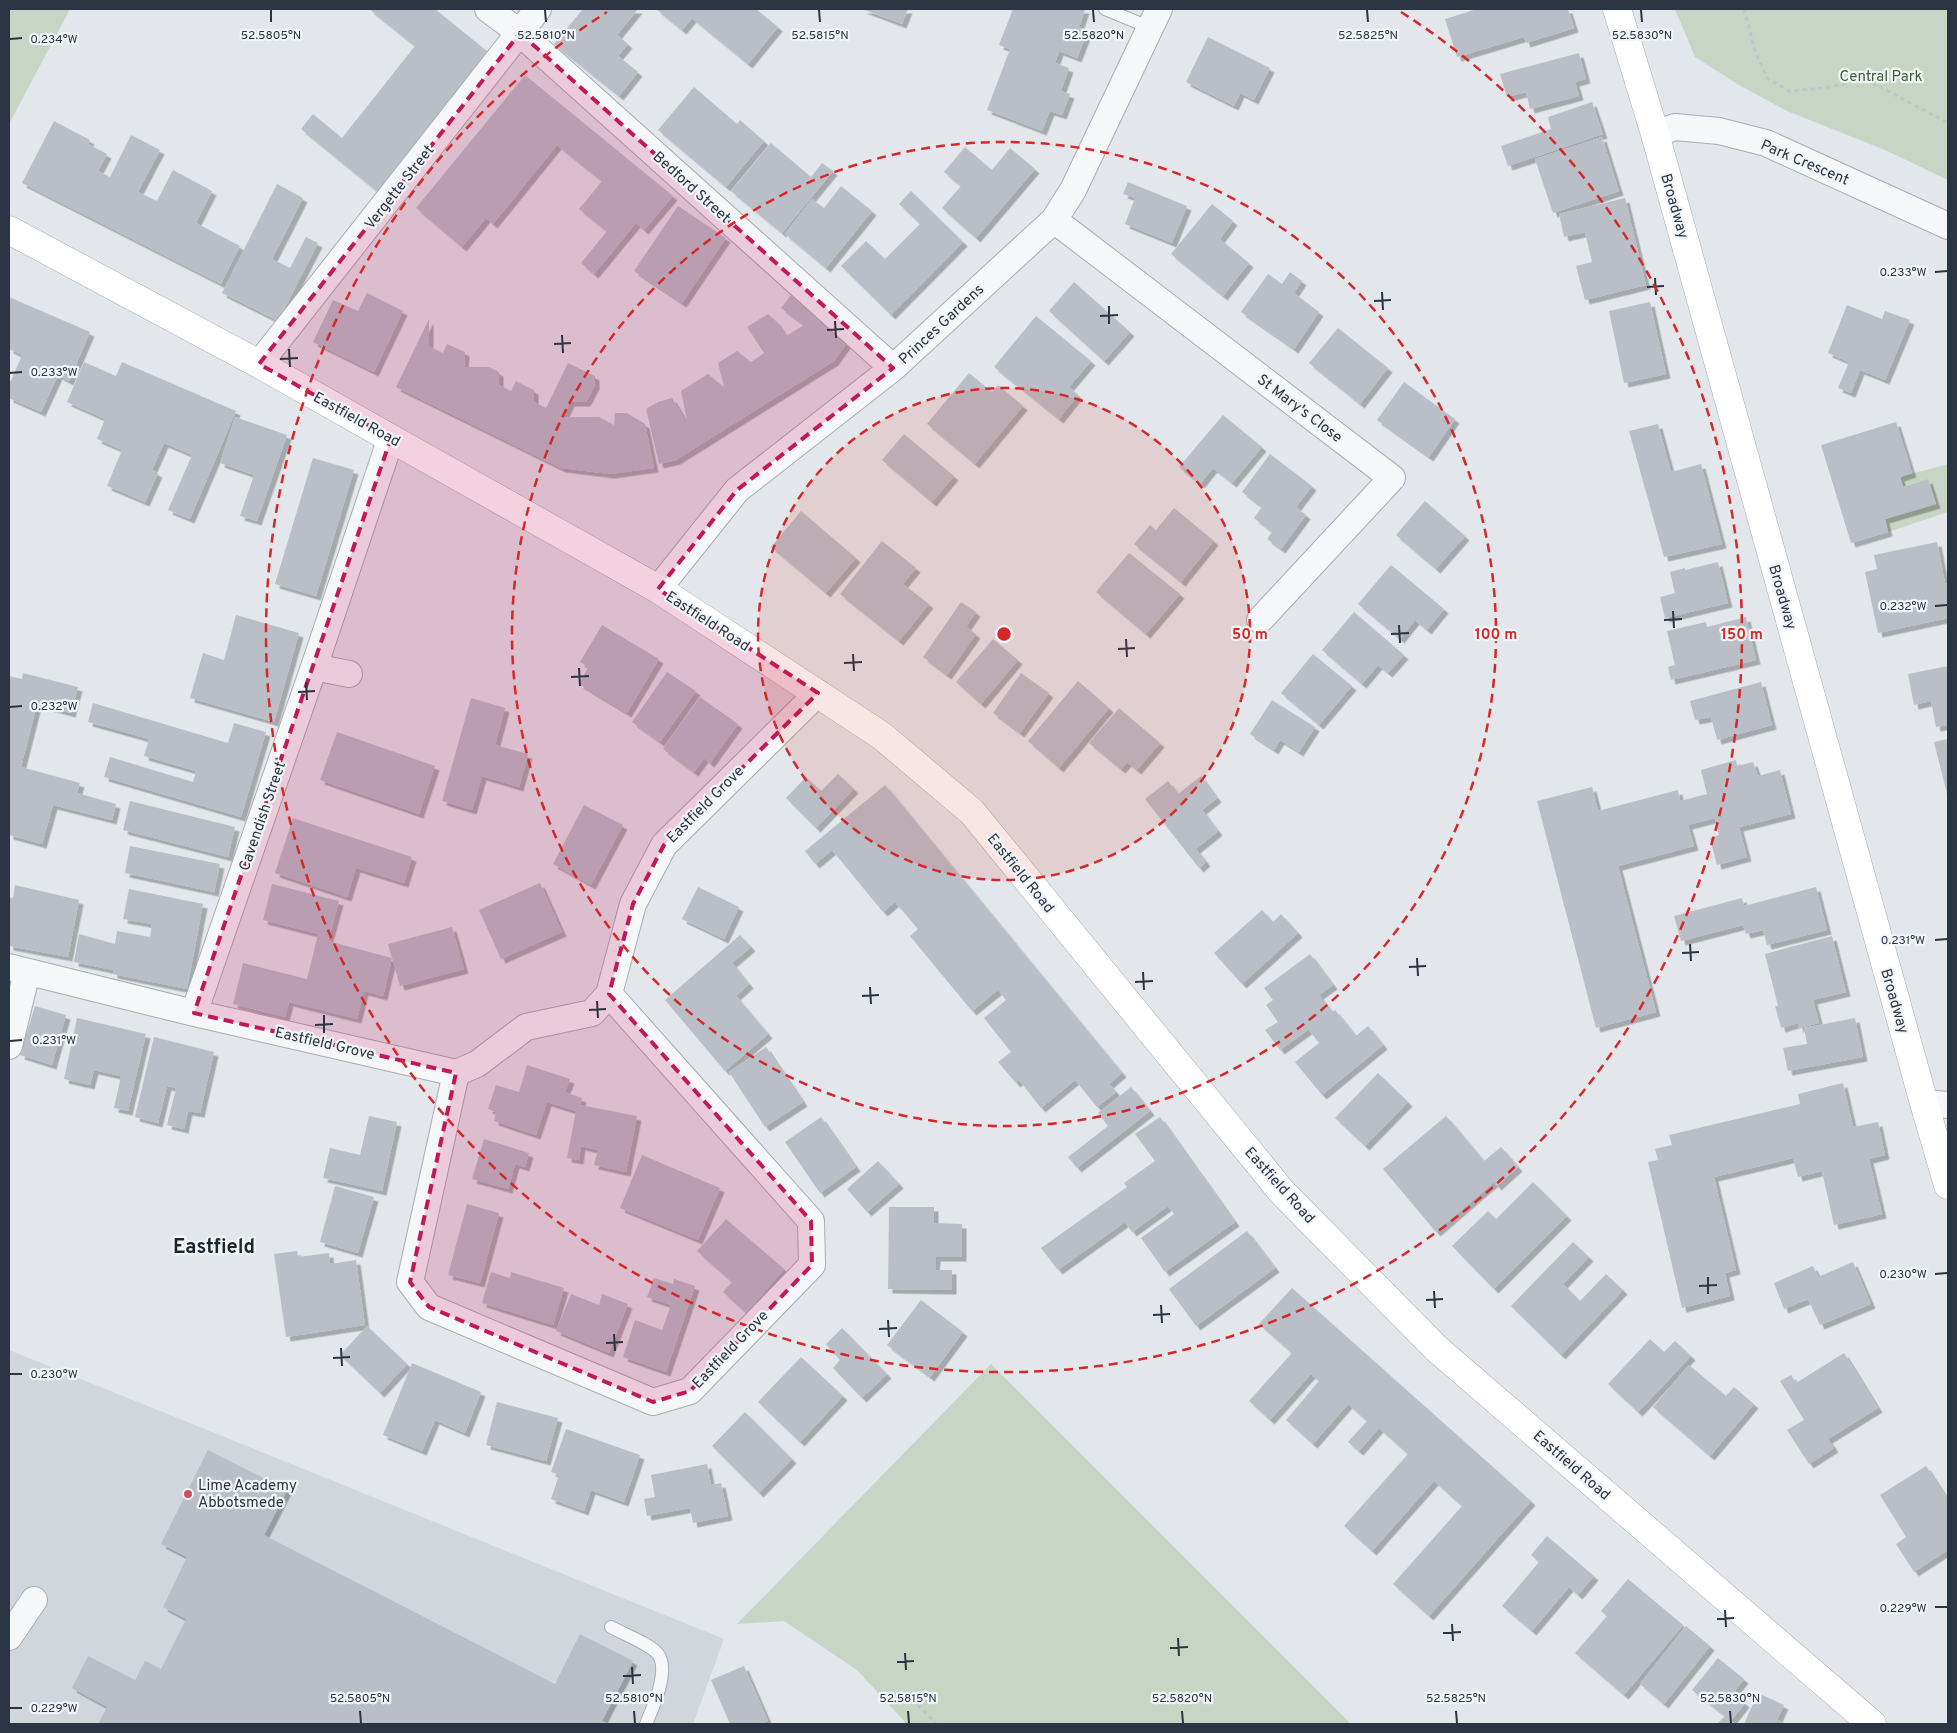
<svg xmlns="http://www.w3.org/2000/svg" width="1957" height="1733" font-family="Overpass,sans-serif">
<style>
.built{fill:#d1d5dc}
.green{fill:#c8d4c4}
.building{fill:#babfc7;filter:url(#shadow)}
.lines{fill:none;stroke-linecap:round;stroke-linejoin:round}
.lane-casing{stroke:#a8adb4;stroke-width:14}
.street-casing{stroke:#a8adb4;stroke-width:28}
.secondary-casing{stroke:#a8adb4;stroke-width:29}
.path{stroke:#c0c4c9;stroke-width:3;stroke-dasharray:4 4;stroke-linecap:butt}
.lane{stroke:#f5f7f9;stroke-width:12}
.street{stroke:#f5f7f9;stroke-width:26}
.secondary{stroke:#fff;stroke-width:28}
.marked{fill:#c2185b;fill-opacity:0.2;stroke:#c2185b;stroke-width:4;stroke-dasharray:10 6;stroke-linejoin:round}
.ticks{fill:none;stroke:#2b3442;stroke-width:2}
.ring{fill:none;stroke:#d62828;stroke-width:2.5;stroke-dasharray:9 6}
.poi-dot{fill:#cb4c63;stroke:#f2f5f8;stroke-width:2}
.labels{text-anchor:middle;stroke-width:4.5;stroke-linejoin:round;paint-order:stroke}
.park-label{font-size:15px;fill:#405d38;stroke:#f2f5f8}
.street-label{font-size:15px;fill:#2b3442;stroke:#f2f5f8}
.poi-label{font-size:15px;fill:#2b3442;stroke:#f2f5f8;text-anchor:start}
.district-label{font-size:20px;font-weight:bold;fill:#1d2533;stroke:#f2f5f8}
.ticks-label{font-size:12px;text-anchor:middle;fill:#2b3442;stroke:#f2f5f8;stroke-width:4.5;stroke-linejoin:round;paint-order:stroke}
.centre{fill:#d62828;stroke:#f2f5f8;stroke-width:2.5}
.ring-label{font-size:15px;text-anchor:middle;font-weight:bold;fill:#d62828;stroke:#f2f5f8;stroke-width:4.5;stroke-linejoin:round;paint-order:stroke}
</style>
<defs>
<filter id="shadow"><feDropShadow dx="4.5" dy="4.5" stdDeviation="0" flood-color="#0004"/></filter>
</defs>
<rect width="100%" height="100%" fill="#e3e6ea"/>
<path class="built" d="M9 1350 724 1639 693 1724H9Z"/>
<path class="green" d="M9 9H70L9 124Z
M1675 9H1948V180L1885 150 1787 111 1739 85 1695 57Z
M1948 464V512L1888 532 1885 519 1935 503 1928 479 1903 487 1900 477Z
M991 1364 1351 1724H905V1722L857 1670 784 1621 737 1624Z"/>
<path class="building" d="M369 9H435L488 52 377 191 301 129 313 114 342 138 415 46Z
M583 9H638L617 35 628 44 618 56 638 72 619 96 554 44Z
M656 9H756L778 27 748 64 692 18 682 30Z
M862 9H908L902 24Z
M1013 9H1085L1079 27 1088 30 1077 58 1059 51 1055 63 1069 68 1061 91 1070 94 1062 115 1050 111 1042 131 987 110 1010 49 999 45Z
M1477 9H1568L1574 28 1526 43 1524 37 1457 57 1445 19Z
M1208 37 1270 68 1254 100 1240 93 1234 106 1186 82Z
M1579 53 1586 79 1575 82 1579 96 1530 109 1526 92 1507 97 1500 74Z
M525 75 673 196 644 230 636 223 594 274 581 263 607 231 579 209 602 181 557 145 493 224 486 218 462 247 416 208Z
M694 87 737 124 740 120 764 141 726 187 658 130Z
M1592 102 1603 134 1508 166 1501 146 1551 129 1548 117Z
M54 121 90 140 88 144 107 154 98 171 110 177 131 135 160 150 138 192 157 201 173 170 212 191 196 223 240 246 221 284 22 183Z
M1602 137 1619 191 1553 213 1535 159Z
M771 143 811 177 822 163 833 171 782 233 731 191Z
M965 147 992 170 1010 148 1035 169 976 238 942 208 961 186 944 172Z
M1128 182 1187 206 1172 243 1125 224 1135 198 1123 194Z
M277 184 303 198 272 259 290 268 306 237 318 243 278 321 222 293Z
M841 186 872 211 826 268 785 234 812 199 824 208Z
M911 191 963 242 891 315 841 266 866 241 885 259 920 224 899 204Z
M1625 198 1646 285 1585 300 1576 266 1592 262 1585 232 1564 237 1559 214Z
M1212 204 1233 221 1220 239 1249 263 1223 296 1171 254Z
M678 206 726 238 682 303 634 271Z
M1290 272 1302 281 1294 293 1319 312 1294 349 1241 312 1268 274 1282 284Z
M1074 282 1130 332 1104 361 1049 311Z
M367 293 403 311 374 372 313 342 333 300 358 311Z
M791 295 849 340 834 361 676 460 659 464 646 409 658 402 672 398 688 425 681 391 708 374 724 387 718 363 737 351 751 362 764 353 747 327 768 314 776 321 786 336 804 325 781 308Z
M9 297 90 332 69 381 58 375 41 412 9 398V380L11 381 22 355 9 349Z
M1650 302 1666 374 1624 383 1609 311Z
M1847 305 1882 319 1885 311 1910 320 1885 380 1860 370 1851 393 1838 388 1849 362 1828 353Z
M1036 316 1091 361 1069 387 1078 395 1059 419 994 367Z
M429 319V346L443 353 447 344 465 352 464 367H489L499 372V385L511 391 516 381 534 390V402L546 408 568 363 595 376V385L586 402H570L563 417H599L614 425 615 413H627L645 424 654 468 610 474 561 468 396 387Z
M1338 328 1388 368 1360 404 1309 363Z
M84 362 116 376 122 362 236 411 190 519 168 510 192 455 164 443 152 470 158 473 145 502 107 486 122 450 97 439 105 419 67 402Z
M969 373 992 392 998 385 1023 406 975 464 927 424Z
M1404 382 1455 419 1429 457 1377 420Z
M1223 415 1262 447 1232 483 1213 468 1200 484 1179 467Z
M235 417 287 435 257 521 240 516 254 475 220 463Z
M1896 422 1912 473 1900 477 1903 487 1928 479 1936 504 1885 519 1888 532 1851 543 1821 445Z
M1658 424 1671 472 1701 464 1722 544 1664 557 1629 431Z
M904 434 954 476 932 502 882 460Z
M1270 454 1312 486 1296 507 1306 515 1281 549 1267 539 1272 532 1254 518 1262 507 1242 492Z
M313 458 354 470 316 596 275 584Z
M1425 501 1465 536 1436 569 1396 535Z
M1174 508 1214 541 1181 582 1134 544 1150 525 1156 530Z
M801 511 856 558 826 593 771 547Z
M882 541 916 568 903 584 929 604 899 641 840 594Z
M1937 542 1945 583 1948 584V618L1878 633 1865 572 1877 569 1874 555Z
M1129 553 1180 594 1146 634 1096 592Z
M1718 562 1728 603 1665 618 1660 597 1675 593 1670 572 1685 568V570Z
M1391 565 1444 609 1427 630 1415 620 1400 639 1358 604Z
M961 602 976 612 966 627 976 634 947 675 923 657Z
M1354 612 1404 655 1388 673 1378 665 1362 684 1322 650Z
M236 615 299 633 274 722 190 698 203 653 224 660Z
M1746 617 1756 660 1671 680 1668 667 1675 665 1667 631 1706 622 1707 627Z
M602 625 659 659 627 713 579 684 588 667 580 662Z
M993 639 1018 660 981 704 956 682Z
M1313 654 1352 686 1319 725 1281 693Z
M1948 666V725L1936 727 1931 701 1914 705 1908 674Z
M667 672 696 691 660 742 632 722Z
M23 673 78 687 71 713 37 704 21 767 80 783 77 793 116 804 112 820 53 805 42 844 9 835V676L22 679Z
M1021 673 1049 693 1020 733 993 713Z
M1078 681 1109 708 1059 768 1028 741Z
M1761 682 1772 725 1717 740 1711 717 1695 720 1690 701Z
M700 697 738 724 710 763 704 758 694 772 663 749Z
M471 698 505 708 495 745 528 754 519 787 482 776 472 810 442 801Z
M1272 700 1315 727 1299 752 1280 740 1274 750 1250 734Z
M93 703 228 743 234 723 266 732 241 817 104 777 110 757 193 782 196 771 144 756 149 739 88 722Z
M1119 708 1160 743 1137 770 1127 762 1121 769 1089 743Z
M337 732 435 766 419 814 320 780Z
M1948 739V798L1934 742Z
M1736 760 1737 766 1753 762 1758 776 1780 770 1791 814 1739 827 1747 857 1717 865 1710 838 1719 835 1715 818 1688 825 1694 846 1618 866 1656 1012 1596 1028 1537 801 1592 787 1598 811 1678 790 1680 801 1707 794 1701 770Z
M838 774 854 789 816 828 786 798 806 777 821 791Z
M1201 776 1217 798 1202 810 1218 831 1196 849 1206 862 1199 868 1145 799 1168 781 1178 794Z
M885 785 1122 1073 1109 1084 1116 1092 1097 1107 1075 1080 1041 1108 1019 1080 1016 1083 998 1062 1011 1052 984 1018 1006 1000 998 990 972 1011 910 936 918 929 895 902 883 912 832 850 815 864 805 851Z
M130 801 235 827 228 857 123 830Z
M584 805 623 825 591 885 553 864Z
M293 818 412 857 404 883 356 868 347 897 275 873Z
M130 846 220 864 214 892 125 873Z
M540 883 562 932 501 959 479 910Z
M272 884 339 901 328 941 392 958 388 944 452 927 464 969 400 986 392 958 383 996 364 991 357 1019 289 1002 285 1017 233 1004 243 963 307 979 318 934 263 920Z
M15 885 79 900 68 957 9 946V897L13 898Z
M698 887 739 907 724 939 682 919Z
M1816 887 1827 930 1767 945 1763 930 1746 934 1743 925 1681 941 1674 916 1742 898 1744 906Z
M129 889 203 904 187 989 113 974V970L74 962 79 934 115 944 117 931 150 937 152 924 123 919Z
M1262 910 1273 922 1281 914 1298 933 1242 984 1214 953Z
M740 935 751 947 732 963 749 984 736 996 768 1034 725 1071 665 1000Z
M1832 936 1846 992 1813 1000 1819 1023 1799 1028 1798 1023 1781 1028 1775 1006H1778L1765 954Z
M1310 954 1333 985 1319 995 1332 1012 1335 1010 1356 1036 1368 1026 1383 1045 1322 1095 1295 1062 1319 1043 1309 1030 1320 1021 1280 1050 1265 1030 1278 1022 1266 1005 1273 1000 1264 988Z
M35 1006 66 1015 52 1065 20 1055Z
M77 1018 146 1034 128 1111 114 1108 121 1076 94 1070 90 1085 64 1079Z
M1855 1018 1863 1057 1788 1071 1783 1048 1807 1044 1804 1028Z
M154 1037 214 1052 200 1113 188 1111 184 1129 167 1125 176 1088 167 1086 158 1123 135 1117Z
M766 1047 803 1102 765 1127 729 1072Z
M527 1065 570 1079 565 1092 582 1098 580 1105 637 1116 626 1172 594 1165 598 1150 581 1146 579 1160 567 1158 576 1111 547 1102 536 1135 494 1121 496 1112 488 1109 496 1085 519 1092Z
M1378 1073 1408 1102 1365 1146 1335 1118Z
M1843 1083 1853 1127 1878 1122 1885 1155 1869 1159 1882 1214 1834 1225 1822 1171 1798 1177 1793 1158 1714 1177 1736 1270 1725 1273 1730 1296 1682 1308 1648 1162 1658 1160 1655 1149 1672 1145 1669 1135 1800 1104 1798 1094Z
M1131 1087 1150 1111 1077 1168 1068 1157 1108 1126 1098 1113Z
M369 1116 397 1122 382 1191 323 1178 330 1148 360 1155Z
M1446 1116 1484 1161 1501 1147 1518 1167 1497 1186 1494 1182 1436 1232 1383 1169Z
M821 1117 856 1167 820 1193 785 1142Z
M1160 1117 1235 1222 1165 1272 1141 1238 1174 1214 1168 1206 1132 1232 1125 1222 1058 1270 1041 1248 1127 1187 1124 1183 1155 1161 1135 1134Z
M484 1139 529 1153 525 1167 515 1164 508 1189 472 1179Z
M642 1155 720 1188 698 1240 620 1208Z
M878 1161 899 1184 867 1212 847 1189Z
M1533 1182 1567 1216 1494 1289 1452 1246 1488 1211 1496 1219Z
M335 1186 374 1197 358 1253 320 1242Z
M467 1204 499 1213 480 1283 448 1275Z
M889 1207H934V1223L962 1224V1257H936L935 1270H952V1290L888 1289Z
M726 1219 784 1269 746 1313 723 1292 732 1282 697 1251Z
M1247 1231 1275 1268 1196 1326 1169 1289Z
M1573 1242 1589 1257 1563 1284 1580 1301 1606 1274 1623 1290 1561 1355 1511 1306Z
M297 1251 298 1257 329 1253 330 1264 356 1260 365 1325 286 1337 274 1254Z
M1853 1262 1871 1304 1820 1325 1808 1299 1784 1309 1774 1283 1813 1266 1818 1277Z
M491 1272 510 1278 511 1272 564 1288 553 1325 482 1303Z
M654 1278 673 1284 674 1279 695 1286 666 1372 623 1357 635 1320 662 1330 671 1305 647 1297Z
M1292 1288 1531 1501 1429 1616 1393 1584 1462 1506 1434 1481 1372 1551 1344 1526 1408 1454 1379 1428 1359 1451 1348 1442 1367 1421 1348 1404 1313 1444 1286 1420 1319 1381 1311 1374 1270 1420 1249 1401 1292 1353 1259 1324Z
M571 1294 599 1305 602 1294 628 1304 609 1353 556 1331Z
M921 1300 963 1332 930 1377 887 1345Z
M367 1326 407 1364 380 1393 340 1355Z
M842 1328 887 1374 862 1398 833 1368 840 1360 826 1344Z
M1650 1339 1664 1352 1675 1341 1691 1356 1638 1412 1608 1384Z
M1844 1353 1878 1408 1828 1439 1834 1448 1809 1464 1787 1430 1804 1420 1780 1381 1791 1375 1796 1383Z
M801 1357 843 1396 800 1442 758 1402Z
M412 1363 481 1392 465 1433 435 1420 422 1451 383 1435Z
M1689 1365 1726 1396 1734 1387 1754 1404 1710 1456 1653 1407Z
M497 1402 558 1418 546 1461 486 1445Z
M745 1412 792 1459 759 1493 712 1446Z
M566 1429 640 1455 624 1502 591 1490 584 1511 551 1499 559 1475 551 1472Z
M208 1450 287 1490 264 1535 555 1684 580 1634 633 1661 602 1721 609 1724H98L107 1707 72 1688 88 1656 135 1680 145 1661 161 1669 186 1619 163 1607 187 1557 161 1544Z
M707 1464 711 1485 721 1483 728 1516 693 1523 690 1508 647 1516 644 1499 655 1497 651 1475Z
M1926 1466 1948 1500V1550L1914 1572 1896 1544 1906 1537 1880 1495Z
M1547 1536 1594 1576 1578 1595 1569 1587 1532 1631 1502 1606 1539 1562 1531 1555Z
M1628 1579 1683 1625 1624 1695 1575 1653 1607 1616 1601 1611Z
M1686 1626 1710 1646 1664 1704 1640 1684Z
M1718 1658 1744 1679 1733 1693 1745 1703 1731 1721 1735 1724H1717L1725 1716 1692 1690Z
M744 1666 768 1721 760 1724H730L711 1680Z
M1758 1693 1784 1705 1777 1720 1787 1724H1744Z"/>
<g class="lines">
<g class="lane-casing">
<path id="lane" d="M1105 9 1151 28
M611 1627C623 1634 650 1644 658 1654 670 1671 653 1707 646 1724"/>
</g>
<g class="street-casing">
<path id="street" d="M488 9 520 33 893 368
M1655 134 1675 127 1719 131 1766 143 1948 226
M1054 220 1392 478 1260 620
M259 364 538 9
M658 589 737 490 893 368 1054 220 1073 190 1159 9
M314 667 349 674
M9 967 194 1013 456 1073 477 1064 526 1027 592 1013 609 994 633 904 664 845 818 693
M194 1013 314 667 391 438
M9 1046 27 972
M456 1073 410 1282 429 1307 653 1402 690 1391 812 1265 811 1221 609 994
M1924 1103 1948 1105
M9 1637 34 1600"/>
</g>
<g class="secondary-casing">
<path id="secondary" d="M1617 9 1655 134 1924 1103 1948 1185
M9 230 259 364 658 589 882 736 972 812 1282 1192 1437 1349 1872 1724"/>
</g>
<path class="path" d="M1744 9 1755 51 1767 78 1789 91 1824 88 1865 79 1948 123
M907 1693 936 1724"/>
<use href="#lane" class="lane"/>
<use href="#street" class="street"/>
<use href="#secondary" class="secondary"/>
</g>
<path class="marked" d="M520 33 893 368 737 490 658 589 818 693 664 845 633 904 609 994 811 1221 812 1265 690 1391 653 1402 429 1307 410 1282 456 1073 194 1013 391 438 259 364Z"/>
<path class="ticks" d="M271 10V22M545 10 546 22M819 10 820 22M1093 10 1094 22M1367 10 1368 22M1641 10 1642 22M10 39 22 38M1935 272 1947 271M1655 278 1656 295M1647 287 1664 286M1382 292 1383 310M1374 301 1391 300M1109 306V324M1100 316 1118 315M835 321 836 338M827 330 844 329M562 335 563 353M554 344 571 343M289 349 290 367M280 359 298 358M10 373 22 372M1935 606 1947 605M1673 611 1674 628M1664 620 1682 619M1399 625 1400 643M1391 634 1409 633M1126 639 1127 657M1118 649 1135 648M853 654 854 671M844 663 862 662M579 668 580 686M571 677 589 676M306 682 307 700M298 692 315 691M10 707 22 706M1935 940 1947 939M1690 944 1691 961M1682 953 1699 952M1417 958 1418 976M1409 967 1426 966M1143 972 1144 990M1135 982 1153 981M870 987 871 1004M862 996 879 995M597 1001 598 1018M589 1010 606 1009M324 1015V1033M315 1025 333 1024M10 1041 22 1040M1935 1274 1947 1273M1708 1277V1294M1699 1286 1717 1285M1434 1291 1435 1308M1426 1300 1443 1299M1161 1305 1162 1323M1153 1315 1170 1314M888 1320 889 1337M879 1329 897 1328M614 1334 615 1351M606 1343 623 1342M341 1348 342 1366M333 1358 350 1357M10 1374H22M1935 1607H1947M1725 1610 1726 1627M1717 1619 1734 1618M1452 1624 1453 1641M1443 1633 1461 1632M1178 1638 1179 1656M1170 1648 1188 1647M905 1653 906 1670M897 1662 914 1661M632 1667 633 1684M623 1676 641 1675M10 1708H22M360 1711 361 1723M634 1711 635 1723M908 1711 909 1723M1182 1711 1183 1723M1456 1711 1457 1723M1730 1711 1731 1723"/>
<circle cx="1004" cy="634" r="246" fill="#d62828" fill-opacity=".12"/>
<g class="ring">
<circle cx="1004" cy="634" r="246"/>
<circle cx="1004" cy="634" r="492"/>
<path d="M1401 12A738 738 0 1 1 607 12"/>
</g>
<circle class="poi-dot" cx="188" cy="1494" r="5"/>
<g class="labels">
<g class="park-label">
<text x="1881" y="81">Central Park</text>
</g>
<g class="street-label">
<text transform="translate(1805 162) rotate(23)" y="5">Park Crescent</text>
<text transform="translate(399 187) rotate(-52)" y="5">Vergette Street</text>
<text transform="translate(692 187) rotate(42)" y="5">Bedford Street</text>
<text transform="translate(1675 206) rotate(74)" y="5">Broadway</text>
<text transform="translate(941 324) rotate(-43)" y="5">Princes Gardens</text>
<text transform="translate(1300 408) rotate(37)" y="5">St Mary's Close</text>
<text transform="translate(357 419) rotate(29)" y="5">Eastfield Road</text>
<text transform="translate(1783 597) rotate(74)" y="5">Broadway</text>
<text transform="translate(708 621) rotate(33)" y="5">Eastfield Road</text>
<text transform="translate(705 804) rotate(-45)" y="5">Eastfield Grove</text>
<text transform="translate(262 816) rotate(-71)" y="5">Cavendish Street</text>
<text transform="translate(1021 873) rotate(51)" y="5">Eastfield Road</text>
<text transform="translate(1895 1001) rotate(74)" y="5">Broadway</text>
<text transform="translate(325 1043) rotate(13)" y="5">Eastfield Grove</text>
<text transform="translate(1280 1185) rotate(48)" y="5">Eastfield Road</text>
<text transform="translate(730 1349) rotate(-46)" y="5">Eastfield Grove</text>
<text transform="translate(1572 1465) rotate(41)" y="5">Eastfield Road</text>
</g>
<g class="poi-label">
<text x="198" y="1490">Lime Academy<tspan x="198" dy="17">Abbotsmede</tspan></text>
</g>
<g class="district-label">
<text x="214" y="1253">Eastfield</text>
</g>
</g>
<g class="ticks-label">
<text x="271" y="39">52.5805°N</text>
<text x="546" y="39">52.5810°N</text>
<text x="820" y="39">52.5815°N</text>
<text x="1094" y="39">52.5820°N</text>
<text x="1368" y="39">52.5825°N</text>
<text x="1642" y="39">52.5830°N</text>
<text x="54" y="43">0.234°W</text>
<text x="1903" y="276">0.233°W</text>
<text x="54" y="376">0.233°W</text>
<text x="1903" y="610">0.232°W</text>
<text x="54" y="710">0.232°W</text>
<text x="1903" y="944">0.231°W</text>
<text x="54" y="1044">0.231°W</text>
<text x="1903" y="1278">0.230°W</text>
<text x="54" y="1378">0.230°W</text>
<text x="1903" y="1612">0.229°W</text>
<text x="360" y="1702">52.5805°N</text>
<text x="634" y="1702">52.5810°N</text>
<text x="908" y="1702">52.5815°N</text>
<text x="1182" y="1702">52.5820°N</text>
<text x="1456" y="1702">52.5825°N</text>
<text x="1730" y="1702">52.5830°N</text>
<text x="54" y="1712">0.229°W</text>
</g>
<circle cx="1004" cy="634" r="8" class="centre"/>
<g class="ring-label">
<text x="1250" y="639">50 m</text>
<text x="1496" y="639">100 m</text>
<text x="1742" y="639">150 m</text>
</g>
<rect width="1957" height="1733" fill="none" stroke="#2b3442" stroke-width="20"/>
</svg>
